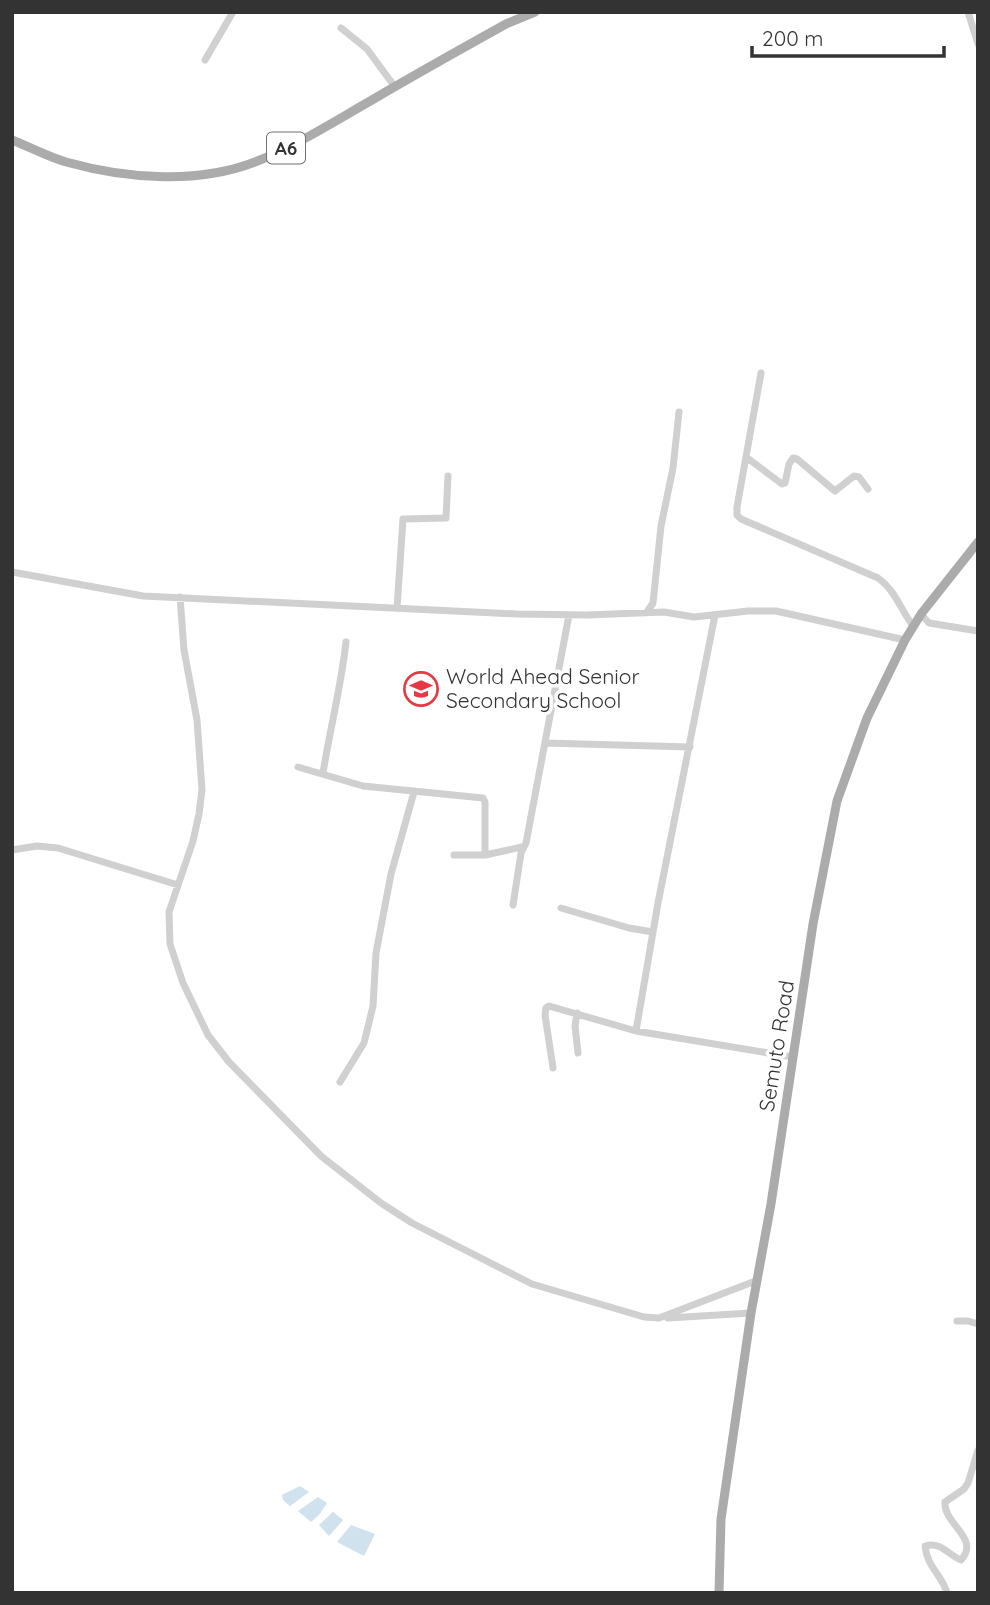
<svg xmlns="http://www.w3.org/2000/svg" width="990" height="1605" font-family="Quicksand,sans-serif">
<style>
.water{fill:#cfe2ee}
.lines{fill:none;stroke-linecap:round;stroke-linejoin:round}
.minor{stroke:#d0d0d0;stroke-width:7}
.major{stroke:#ababab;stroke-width:9}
.labels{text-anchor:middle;stroke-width:7;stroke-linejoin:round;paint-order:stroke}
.shield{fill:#fff;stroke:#707070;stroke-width:2}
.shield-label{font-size:19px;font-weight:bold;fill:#333}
.poi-label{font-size:21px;fill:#333;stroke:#fff;text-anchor:start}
.street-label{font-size:21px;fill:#333;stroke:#fff}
</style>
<rect width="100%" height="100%" fill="#fff"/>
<path class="water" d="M300 1486 309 1492 290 1506 283 1500 282 1495Z
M318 1497 327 1503 319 1515 311 1522 298 1511Z
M333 1512 343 1520 329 1536 319 1525Z
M351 1525 375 1534 364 1556 337 1542Z"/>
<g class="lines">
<path class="minor" d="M968 12 978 44
M341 28 367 49 395 87
M205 60 233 12
M761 373 737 507V515L741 519 878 578C895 590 901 610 913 626
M746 457 782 484 785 483 789 464 793 458 797 459 835 491 854 476 859 477 868 489
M12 572 143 596 517 614 587 615 664 612 694 617 748 611H776L905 640
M180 597 184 650 197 720 202 790 199 814 193 841 169 912 170 944 183 983 208 1035 229 1062 321 1156 381 1203 412 1223 532 1284 644 1317 659 1318 758 1280
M397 608 403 519 446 518 448 476
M647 612 653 603 661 526 673 468 679 412
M921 614 929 623 978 631
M545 743 690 747
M298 767 363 786 483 798 485 802V855
M323 773C330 729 341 687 346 642
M12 850 37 846 58 848 178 885
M454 855H485L522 847
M513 905 521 853 526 843 569 615
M561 908 629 928 653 932
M577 1013 575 1026 578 1053
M636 1031 658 903 715 615
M553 1068 545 1015 546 1008 549 1006 636 1031 793 1057
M340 1082 364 1043 373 1006 376 953 391 874 414 792
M668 1318 751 1313
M957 1321H968L978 1324
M947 1593C942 1575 927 1567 925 1546 941 1541 948 1555 961 1560 981 1538 943 1524 945 1502L964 1489 968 1483 978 1450"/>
<path class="major" d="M12 140C30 147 48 157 66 162 127 179 200 185 260 160 299 144 335 121 372 100 416 74 461 49 506 24L535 12
M719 1593 721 1519 751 1313 771 1204 813 924 837 801 867 718 905 640 921 614 978 542"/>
</g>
<defs>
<g id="school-ring" transform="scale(1.75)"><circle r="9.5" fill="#fff" stroke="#e63946" stroke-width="1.5"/><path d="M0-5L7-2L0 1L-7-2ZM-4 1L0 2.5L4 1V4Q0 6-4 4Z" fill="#e63946"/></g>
</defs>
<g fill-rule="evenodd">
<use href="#school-ring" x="421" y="689"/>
</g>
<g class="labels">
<rect class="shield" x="267" y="132.5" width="38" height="31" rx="5"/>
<g class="shield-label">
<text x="286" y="155">A6</text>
</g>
<g class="poi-label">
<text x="446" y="684">World Ahead Senior<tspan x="446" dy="24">Secondary School</tspan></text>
</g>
<g class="street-label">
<text transform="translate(777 1046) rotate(-81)" y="7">Semuto Road</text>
</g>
</g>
<rect width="990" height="1605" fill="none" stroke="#333333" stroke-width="28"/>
<path d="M752 46v10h192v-10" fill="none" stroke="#333333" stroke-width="3.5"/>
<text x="762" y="46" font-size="21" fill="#333333" stroke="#ffffff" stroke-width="5" paint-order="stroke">200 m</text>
</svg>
